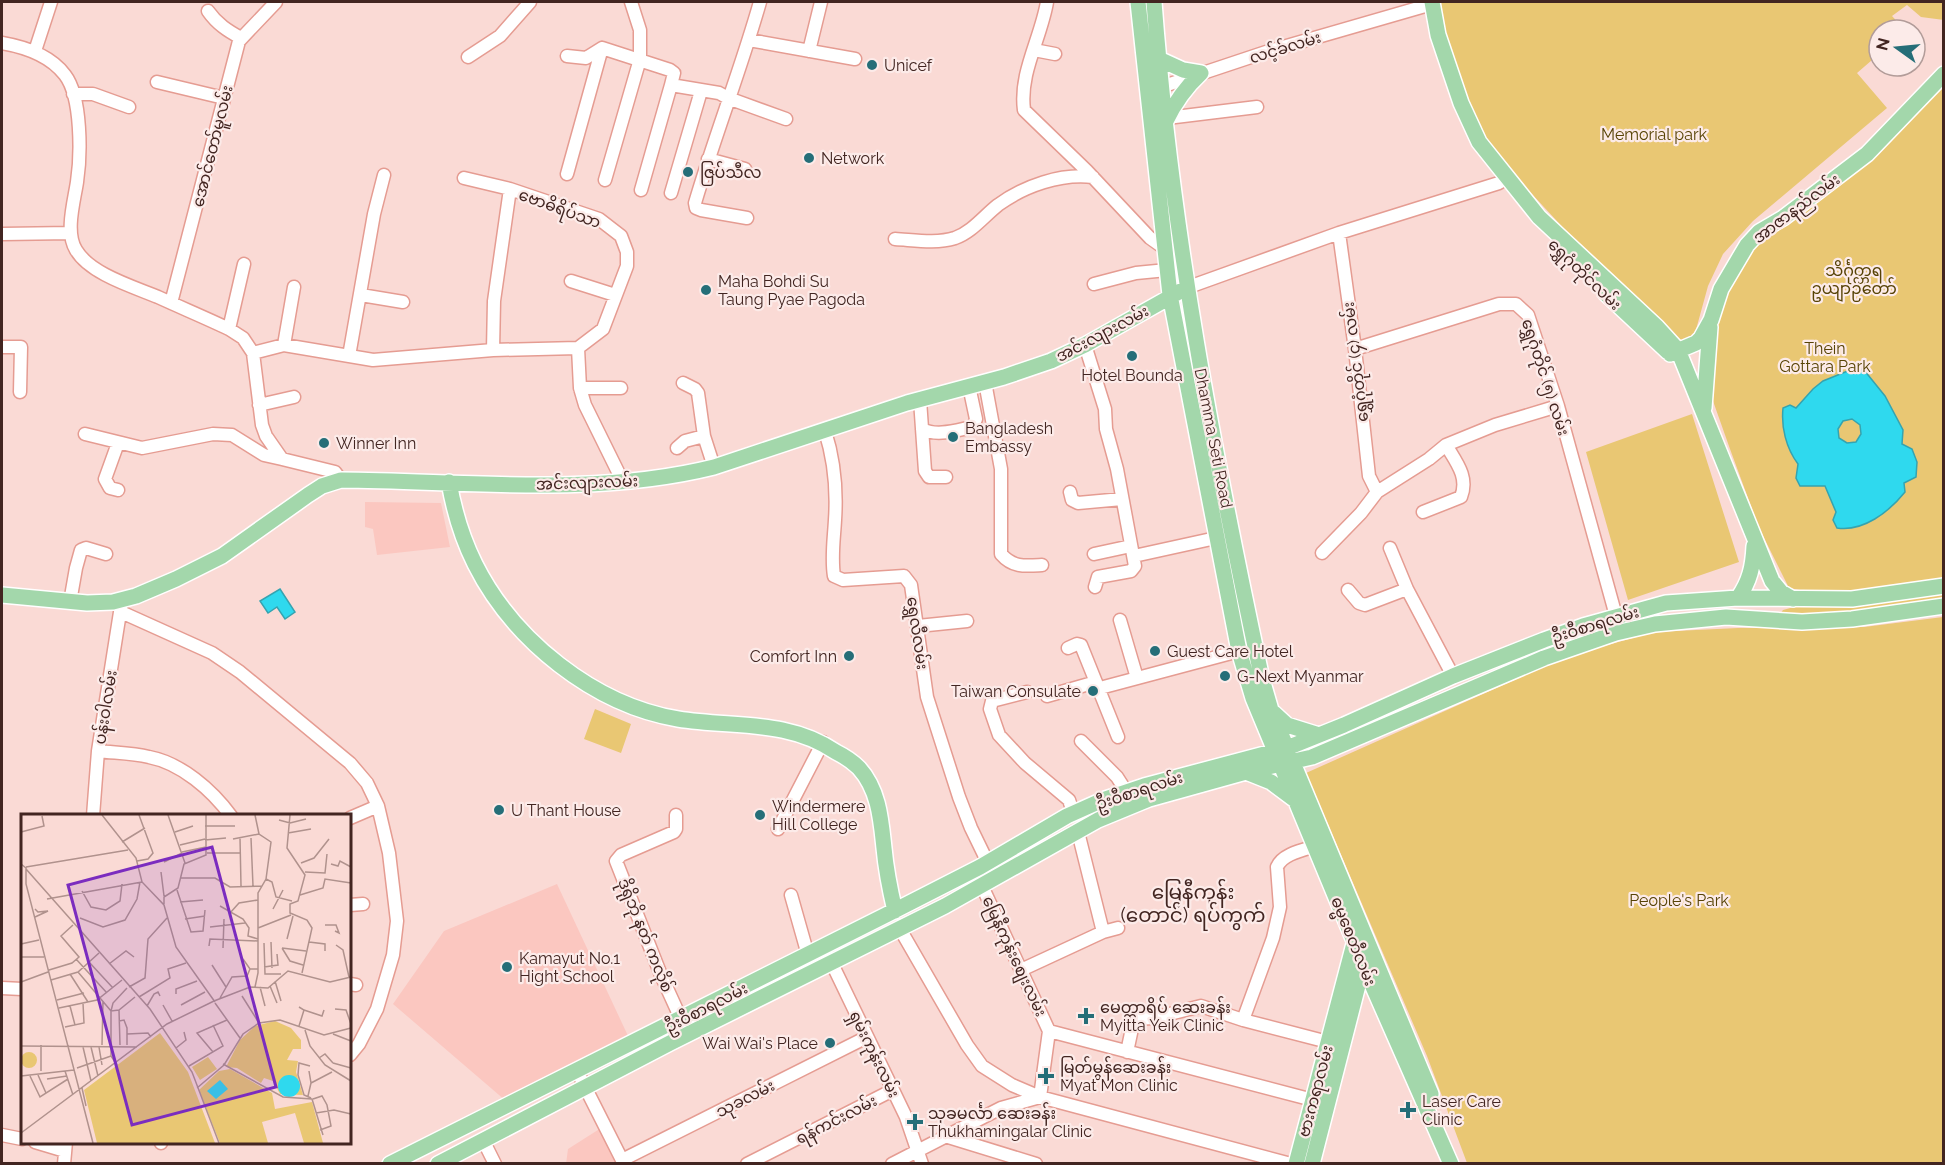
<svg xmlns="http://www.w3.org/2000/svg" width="1945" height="1165" font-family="Raleway,'Noto Sans Myanmar',sans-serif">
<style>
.built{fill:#fbc7c0}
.green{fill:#e9c773}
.water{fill:#2fd9ee;stroke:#35a3b0;stroke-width:1.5;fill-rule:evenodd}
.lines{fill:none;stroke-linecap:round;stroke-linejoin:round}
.minor-casing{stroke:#e59c92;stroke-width:15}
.major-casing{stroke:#fff;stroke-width:18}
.minor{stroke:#fff;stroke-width:12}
.major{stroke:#a3d7ab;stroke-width:15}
.poi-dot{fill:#256e78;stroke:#fcebe9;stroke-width:2}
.labels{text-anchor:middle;stroke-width:4.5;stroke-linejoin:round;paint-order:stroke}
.street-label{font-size:16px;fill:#422521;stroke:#fcebe9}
.poi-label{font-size:16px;fill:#422521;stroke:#fcebe9;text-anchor:start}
.park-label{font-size:16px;fill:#574305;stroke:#fcebe9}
.quarter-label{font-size:20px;fill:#422521;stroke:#fcebe9}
.inset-road{fill:none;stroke:#b0928d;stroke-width:1.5}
.view{fill:#7b2cbf;fill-opacity:0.15;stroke:#7b2cbf;stroke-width:3}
.inset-edge{fill:none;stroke:#422521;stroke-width:3}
</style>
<rect width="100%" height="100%" fill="#fadad5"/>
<path class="built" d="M365 502 441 503 450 547 377 555 373 529 365 527Z
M557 884 629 1038 506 1101 393 1004 444 931Z
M601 1128 622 1164H566L568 1149Z"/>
<path class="green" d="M1441 2H1943L1944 20 1921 17 1907 5 1892 16 1905 30H1879V54L1857 73 1887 108 1753 221 1723 254 1708 286 1694 337 1678 342 1644 304 1568 233 1517 178 1481 131 1444 35Z
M1943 86V580L1877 591 1816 593 1789 588 1759 528 1730 449 1713 401 1703 349 1743 256 1772 228 1877 156Z
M1692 414 1739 562 1628 600 1586 452Z
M1943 591V601L1900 609 1784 617 1780 614 1783 610 1794 607 1898 598Z
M1943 617V1163H1467L1427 1056 1306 773 1568 656 1654 632 1738 628 1864 627Z
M595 709 631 724 621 753 584 739Z"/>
<path class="water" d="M1855 368 1864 370 1885 396 1903 430 1902 444 1912 449 1917 462 1916 477 1904 483 1905 492C1889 512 1863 532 1837 528L1833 520 1836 512 1825 486H1800L1796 478 1798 464C1786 448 1781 427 1783 408L1790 405 1796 408 1813 389 1823 381ZM1852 419 1860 425 1861 434 1856 442 1847 443 1839 438 1838 429 1843 421Z
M280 589 295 612 285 619 277 607 268 613 260 601Z"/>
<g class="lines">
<g class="minor-casing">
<path id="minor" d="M1047 2C1041 38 1019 73 1024 110L1087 171 1150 238 1164 248
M208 11C217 24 228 31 241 38
M749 40 855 59
M2 43C25 47 50 55 65 75 82 97 81 156 77 182 74 202 65 232 76 250 90 274 134 287 158 297 182 308 206 318 229 329L243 338 253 353 262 425 266 436 282 459 335 472 341 480
M1034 50 1055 54
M35 51 51 2
M809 51 821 2
M567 56 586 58 602 48 670 70 674 73 671 85 719 93 728 98 786 119
M468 57 500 36 530 2
M157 82 224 98
M1155 89 1269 51 1432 4
M73 94H93L129 107
M1167 118 1257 107
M708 159 745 169
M567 174 602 48
M605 180 640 59V30L631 2
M641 190 671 85
M671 193 701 91
M747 218 701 210 696 208 695 203C715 135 741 69 760 2
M1339 233 1355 349 1369 476 1377 492 1429 459 1446 445 1495 425 1558 406
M2 234 71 233
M895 239C914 240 936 244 955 238 972 232 984 216 998 205 1024 186 1061 173 1093 177
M571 281 615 295
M1094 284 1136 273 1167 270
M1186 288 1339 233 1499 183 1507 178
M361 295 403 302
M171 303 239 41 276 2
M229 329 244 264
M284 345 294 287
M1085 345 1105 409 1106 429 1117 469 1135 566 1131 571 1098 577 1095 587
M2 347H21L20 392
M578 348 580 388 585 405 623 482
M1355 349 1499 304H1516L1528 315 1558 406 1616 616
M493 350 494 301 510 189
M253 353 284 345 373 360 493 350 578 348 603 329 627 266V252L621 236 599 219 510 189 464 178
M349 356 374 214 384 175
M985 382 1001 469V554C1013 568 1026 566 1042 565
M683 383 695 389 698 393 704 436 714 467
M580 388H621
M920 400 925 471 929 477H946
M259 405 294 397
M922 429C937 437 957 430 973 427L976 419 969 386
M825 431C834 459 837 490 835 520 834 539 831 557 834 576L843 580 904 576 911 585 927 697 959 797 971 828 988 863
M85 434 142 448 213 434 232 435 264 455 282 459
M118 443 105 479 110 488 118 490
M677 448 685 441 704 436
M1070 492 1072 500 1078 503 1122 499
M1423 512 1461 497C1469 477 1456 462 1446 445
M1390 548 1407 589
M1322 553 1361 513 1377 492
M1094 554 1131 546
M1134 556 1216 538
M1348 590 1359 603 1365 605 1407 589 1453 676
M70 602 76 568 81 550 86 548 106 554
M121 612 212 653 240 672 350 763 367 783 378 806 389 853 397 921 393 955 377 1009 359 1044 350 1055
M1120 620 1137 678
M918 626 967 621
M1068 648 1077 644 1081 645 1118 737
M1100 688 1239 651
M1027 692 992 701 990 709 999 735 1025 763 1069 800 1073 812
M1047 696 1096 682
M1081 741 1117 777 1126 791
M98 751C115 753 132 753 149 757 181 763 212 790 231 816
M676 815V829L674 832 621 855 616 861 661 975 681 1019
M93 816 98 751 121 606
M350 818 378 806
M778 829 823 742
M1078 832 1103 932
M791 895 808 955
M350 905 363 904
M900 929 967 1045 982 1066 1012 1085 1040 1097 1291 1164
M824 947 906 1117 922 1164
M1021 970 1103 932 1118 928
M350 984 356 985
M2 988 22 989
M1243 1020 1273 938 1280 907 1277 867C1282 854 1303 850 1316 846
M1049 1031 1313 1100
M1127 1052 1134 1019 1154 1018 1201 1006 1243 1020 1328 1042
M577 1071 624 1164
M2 1135 22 1139
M945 1136 1036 1164
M483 1140 495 1164
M35 1142 65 1151
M161 1142V1143
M622 1160 867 1037
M64 1164 66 1142
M747 1164 893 1090
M892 1164 1001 1108 1040 1097 1049 1031 982 886"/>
</g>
<g class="major-casing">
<path id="major" d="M1138 2 1170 295 1239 651 1253 698 1374 989 1451 1164
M1154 2C1171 230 1214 455 1262 679L1271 710 1431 1094
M1432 2 1438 35 1461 103 1479 142 1539 217 1657 327 1678 350 1772 581 1781 592 1793 599
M1159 59 1183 70 1201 73
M1166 121C1175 102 1186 87 1201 73
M1605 293 1668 352
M1670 354 1696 343 1701 338 1711 320 1721 289 1747 245 1759 232 1783 218 1867 154 1944 74
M1704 408 1710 327
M449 482C454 511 462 538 475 564 513 640 594 705 678 719 734 728 787 719 836 752 844 756 852 761 859 768 879 790 881 820 884 848 886 870 890 890 895 911
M2 595 87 603 113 602 136 596 176 579 222 556 308 495 322 486 341 480C465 481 593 497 714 467L907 403 1004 377 1051 361 1085 345 1186 288
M1738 598C1750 581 1753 566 1754 546
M1274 713 1287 725 1319 735
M1246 772 1271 782 1295 800
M390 1164 886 915 980 867 1067 816 1105 799 1144 786 1287 748 1344 725 1453 676 1544 640 1583 626 1666 603 1738 598 1852 599 1944 586
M438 1164 670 1043 945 906 1098 820 1149 799 1246 772 1312 757 1544 658 1616 633 1655 624 1726 617 1802 622 1852 619 1944 606
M1296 1164 1355 940
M1312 1164 1364 962"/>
</g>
<use href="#minor" class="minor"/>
<use href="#major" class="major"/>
</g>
<g class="poi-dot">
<circle cx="872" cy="65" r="6"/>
<circle cx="809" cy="158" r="6"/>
<circle cx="688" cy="172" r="6"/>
<circle cx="706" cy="290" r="6"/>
<circle cx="1132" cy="356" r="6"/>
<circle cx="953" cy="437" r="6"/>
<circle cx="324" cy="443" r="6"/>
<circle cx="1155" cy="651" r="6"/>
<circle cx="849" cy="656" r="6"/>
<circle cx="1225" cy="676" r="6"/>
<circle cx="1093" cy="691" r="6"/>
<circle cx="499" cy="810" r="6"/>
<circle cx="760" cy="815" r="6"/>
<circle cx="507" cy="967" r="6"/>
<path d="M1083 1007h6v6h6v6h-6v6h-6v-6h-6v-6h6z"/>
<circle cx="830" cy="1043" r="6"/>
<path d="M1043 1067h6v6h6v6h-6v6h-6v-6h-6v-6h6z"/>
<path d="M1405 1101h6v6h6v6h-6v6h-6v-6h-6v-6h6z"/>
<path d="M912 1113h6v6h6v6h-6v6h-6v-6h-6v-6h6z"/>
</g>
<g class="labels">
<g class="street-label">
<text transform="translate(1285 47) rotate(-17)" y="6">လင့်ခ်လမ်း</text>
<text transform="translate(212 146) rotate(-76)" y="6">အောင်တော်မူလမ်း</text>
<text transform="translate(560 208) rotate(20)" y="6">ဗောဓိရိပ်သာ</text>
<text transform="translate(1796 208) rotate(-37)" y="6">အာဇာနည်လမ်း</text>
<text transform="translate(1585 274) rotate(44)" y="6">ရွှေဂုံတိုင်လမ်း</text>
<text transform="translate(1102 333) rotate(-28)" y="6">အင်းလျားလမ်း</text>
<text transform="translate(1355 362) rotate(-97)" y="6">ရွှေဂုံတိုင် (၄) လမ်း</text>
<text transform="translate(1546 377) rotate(72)" y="6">ရွှေဂုံတိုင် (၅) လမ်း</text>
<text transform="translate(1214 438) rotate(79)" y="6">Dhamma Seti Road</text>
<text transform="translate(587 482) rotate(-2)" y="6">အင်းလျားလမ်း</text>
<text transform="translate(1595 624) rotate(-17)" y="6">ဦးဝီစာရလမ်း</text>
<text transform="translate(918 633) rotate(82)" y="6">ရွှေလီလမ်း</text>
<text transform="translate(105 707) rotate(-81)" y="6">ပန်းဝါလမ်း</text>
<text transform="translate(1139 790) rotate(-18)" y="6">ဦးဝီစာရလမ်း</text>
<text transform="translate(646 935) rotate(68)" y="6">ဒိုရိုဘို နတ် ကလိုစ်</text>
<text transform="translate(1354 941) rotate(68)" y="6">ဓမ္မစေတီလမ်း</text>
<text transform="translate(1015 956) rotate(65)" y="6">မြေနီကုန်းစျေးလမ်း</text>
<text transform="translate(706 1007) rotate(-27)" y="6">ဦးဝီစာရလမ်း</text>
<text transform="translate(875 1054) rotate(64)" y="6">ရှမ်းကုန်းလမ်း</text>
<text transform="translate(1315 1091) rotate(-75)" y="6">ဗားကရာလမ်း</text>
<text transform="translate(745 1098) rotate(-27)" y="6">သုခလမ်း</text>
<text transform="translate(836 1119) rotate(-27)" y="6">ရန်ကင်းလမ်း</text>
</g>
<g class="poi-label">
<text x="884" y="71">Unicef</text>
<text x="821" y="164">Network</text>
<text x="700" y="178">ဇြပ်သီလ</text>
<text x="718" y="287">Maha Bohdi Su<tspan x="718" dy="18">Taung Pyae Pagoda</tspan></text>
<text x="1132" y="381" text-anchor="middle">Hotel Bounda</text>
<text x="965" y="434">Bangladesh<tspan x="965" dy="18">Embassy</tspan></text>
<text x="336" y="449">Winner Inn</text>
<text x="1167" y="657">Guest Care Hotel</text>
<text x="837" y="662" text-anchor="end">Comfort Inn</text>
<text x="1237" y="682">G-Next Myanmar</text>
<text x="1081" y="697" text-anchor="end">Taiwan Consulate</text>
<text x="772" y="812">Windermere<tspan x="772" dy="18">Hill College</tspan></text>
<text x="511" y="816">U Thant House</text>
<text x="519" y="964">Kamayut No.1<tspan x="519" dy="18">Hight School</tspan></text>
<text x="1100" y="1013">မေတ္တာရိပ် ဆေးခန်း<tspan x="1100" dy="18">Myitta Yeik Clinic</tspan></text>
<text x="818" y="1049" text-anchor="end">Wai Wai's Place</text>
<text x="1060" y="1073">မြတ်မွန်ဆေးခန်း<tspan x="1060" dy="18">Myat Mon Clinic</tspan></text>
<text x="1422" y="1107">Laser Care<tspan x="1422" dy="18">Clinic</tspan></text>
<text x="928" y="1119">သုခမင်္လာ ဆေးခန်း<tspan x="928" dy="18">Thukhamingalar Clinic</tspan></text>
</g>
<g class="park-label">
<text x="1654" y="140">Memorial park</text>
<text x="1854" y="276">သိင်္ဂုတ္တရ<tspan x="1854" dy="18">ဥယျာဉ်တော်</tspan></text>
<text x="1825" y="354">Thein<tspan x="1825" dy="18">Gottara Park</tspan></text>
<text x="1679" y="906">People's Park</text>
</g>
<g class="quarter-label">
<text x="1193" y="899">မြေနီကုန်း<tspan x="1193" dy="23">(တောင်) ရပ်ကွက်</tspan></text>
</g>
</g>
<g transform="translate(21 814)">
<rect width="330" height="330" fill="#fadad5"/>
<path d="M254 207 270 214 280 226V235H272L266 246 277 247 275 258 282 281 259 280 252 267 243 264 240 269 216 254 205 253 219 226 234 212ZM139 219 167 258 194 329H76L63 276ZM0 246a8 8 0 1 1 16 0a8 8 0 1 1-16 0ZM187 243 196 255 179 266 171 253ZM209 255 251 279 254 295 291 288 302 329H283L274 299 241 308 247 329H199L178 276 198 257Z" fill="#e9c773"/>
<path d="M257 272a11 11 0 1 1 22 0a11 11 0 1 1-22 0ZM199 266 207 275 195 285 186 277Z" fill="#2fd9ee"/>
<path class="inset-road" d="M81 1 115 44 121 68 143 91 155 133 194 188M147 1 164 49M234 1 238 20 250 28 245 65 237 79V159L234 173M269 1 266 34 284 61 277 87 269 90V99L286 106 291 114 281 159M258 6 269 9 285 5M184 12H214M0 18 23 12 21 2M154 18 172 12M267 19 290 15M219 24 220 72M230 24 232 72M212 25 238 20M184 26 205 24M101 28 124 14M159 31 184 25M161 38 185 33M186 39H219M116 47 127 45 132 39 118 1M143 48 161 39M280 49 293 44 308 25M0 50 5 54V70L72 329M310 50 317 52 319 47 330 53M5 53 107 36M5 55 129 195 171 258 198 329M140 58 143 82M284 58 304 59 306 40M159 64H194L209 73 241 72M245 65 251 68 255 83 271 87M156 76 170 118 182 117 184 96M61 77 70 93 85 96 99 87 101 70M279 81 302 74 304 65 330 69M26 85 121 68M159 88 182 86M143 90V83L157 74 163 50 185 41V1M199 92 222 105 228 114 227 122 237 125M252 95 262 76M209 99 218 89 237 86M14 103 27 97 17 98 14 95M59 104 82 113 104 106 116 85 119 68M164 105 184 102M304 111H315L318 119 314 117M189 113 224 109M237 114 270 101M266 125 272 102M250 128 251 154M288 128 304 130V137M243 129 244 160H260M0 130 18 126M315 131 322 136 328 163M188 132 189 125 237 127M202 134 203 105M261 134 269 147 282 151M261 134 285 137M0 143H23M55 145 86 179M222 145 229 155H237M68 148 92 174M88 150 105 137 113 143M191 151 205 173M243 153 257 151 256 140M28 156 51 149 58 143 40 122 52 111M57 158 90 197 98 196 114 183M49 160 67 188M30 166 57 158 78 139M254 167 260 187M0 168 27 158M249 172 256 189M108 173 124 164 127 125 146 104M239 173 244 192M155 180V175L176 167M221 182 238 209M118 183 149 164 147 155 165 149M199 184 211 163 226 162 229 155M36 186 63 179M194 189 219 224M142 191 151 207M160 191 184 178M49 192 54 211M126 192 133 180 137 178 139 182M38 194 76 186 101 166M314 195 325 196 330 210M98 196 99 231M283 196 301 202 303 196M98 207 103 206 106 214V231M278 212 283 196 278 193M44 213 63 209 62 189M284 216 289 232 304 251 330 267M106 220 127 219 130 223M312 220 330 227M20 231V257M81 231 82 187M0 232 116 233M62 233 70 267M70 233 77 262M78 233 81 251M155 234 165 226 163 218M192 238 176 219 206 206M298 244 304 240 312 249M312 249 330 254M202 250 262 283 291 285 302 321M96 251 90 242V197L92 189 106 174M168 252 202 232 192 211M289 252 278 249 277 261 283 281 290 284M56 254 90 242M44 257 52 281M17 261 25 279M0 262 53 256M9 262 19 283 47 265M26 265 46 262M290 269 311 258M61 274 65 292M176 274 203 251 222 220 238 209 259 206 303 221 330 214M287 282 290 269 288 257M292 285 301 282 306 291 310 312 299 316M295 299 313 296 330 300M0 319 146 210 193 187 229 173 247 174 267 157 309 168 330 163"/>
<path class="view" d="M191 33 255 273 111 311 47 71Z"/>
<rect width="330" height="330" class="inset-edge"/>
</g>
<rect width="1945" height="1165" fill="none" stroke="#422521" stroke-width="6"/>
<g transform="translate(1897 48) rotate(285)"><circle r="28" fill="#fcebe9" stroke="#b29c99" stroke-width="1.5"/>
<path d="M0-4.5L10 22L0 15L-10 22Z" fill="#256e78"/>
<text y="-9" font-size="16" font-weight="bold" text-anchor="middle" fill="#422521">N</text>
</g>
</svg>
